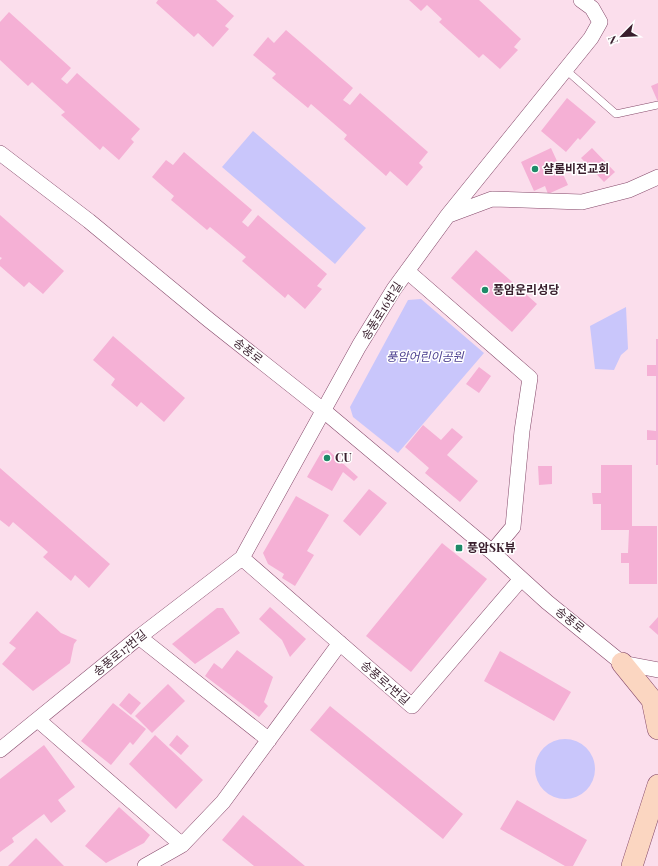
<svg xmlns="http://www.w3.org/2000/svg" width="658" height="866" font-family="'Playfair Display','Noto Sans KR',serif">
<style>
.green{fill:#c9c6fb}
.building{fill:#f5b0d5}
.lines{fill:none;stroke-linecap:round;stroke-linejoin:round}
.lane-casing{stroke:#85496a;stroke-width:8}
.street-casing{stroke:#85496a;stroke-width:16}
.secondary-casing{stroke:#85496a;stroke-width:22}
.lane{stroke:#fff;stroke-width:7}
.street{stroke:#fff;stroke-width:15}
.secondary{stroke:#fbd6c1;stroke-width:21}
.poi-dot{fill:#1e8a68;stroke:#fff;stroke-width:1.5}
.labels{text-anchor:middle;stroke-width:3;stroke-linejoin:round;paint-order:stroke}
.poi-label{font-size:12px;font-weight:bold;fill:#391f2d;stroke:#fff;text-anchor:start}
.street-label{font-size:12px;fill:#391f2d;stroke:#fff}
.park-label{font-size:12px;font-style:italic;fill:#4c4090;stroke:#fff}
</style>
<rect width="100%" height="100%" fill="#fbdeec"/>
<path class="green" d="M253 131 366 228 335 264 222 167Z
M421 299 484 353 398 453 353 417 350 407 408 300Z
M626 307 628 349 621 355 614 370 595 369 590 326Z
M535 769a30 30 0 1 1 60 0a30 30 0 1 1-60 0Z"/>
<path class="building" d="M158 0H216L234 16 225 26 229 29 213 47 198 33 194 37 156 3Z
M409 0H479L521 39 514 47 518 50 500 69 483 54 479 58 439 22 442 19 427 5 421 11Z
M9 12 71 68 61 79 67 84 77 73 140 129 131 139 134 142 119 160 103 146 100 150 61 115 65 112 32 82 28 86 0 60V22Z
M286 30 353 88 343 100 350 105 360 93 428 152 419 163 423 167 407 186 390 171 386 176 344 139 347 135 311 104 308 108 272 78 276 74 253 55 268 37 274 43Z
M658 83V102L651 86Z
M567 98 596 122 580 140 578 138 566 152 541 131Z
M551 148 568 185 548 194 545 186 534 191 521 162Z
M592 148 615 172 604 182 581 158Z
M184 152 252 210 242 222 248 227 258 215 327 274 317 286 322 289 305 309 288 294 285 298 242 261 246 257 210 227 207 230 171 200 174 196 152 177 166 160 173 165Z
M0 215 64 271 43 294 29 282 24 287 0 266V260L2 258 0 257Z
M476 250 537 304 512 332 451 278Z
M113 336 185 398 164 422 141 402 137 407 111 385 115 379 93 360Z
M656 339H658V465H656V440H647V430L656 431V376H647V365H656Z
M479 367 491 376 479 393 466 384Z
M423 425 441 440 452 428 463 437 447 455 478 481 460 502 425 473 429 468 405 447Z
M328 450 358 477 354 481 343 472 332 491 307 477 322 451Z
M601 465H632V526H657V584H629V563H621V553H628L629 530H601V504H593L592 493H601Z
M538 466H552V484L539 485Z
M0 468 110 564 89 588 75 575 71 581 43 557 48 552 13 522 9 527 0 520Z
M369 489 387 503 360 536 343 521Z
M296 496 329 515 307 551 314 555 295 586 282 578 284 574 268 564 263 553Z
M442 543 487 579 411 672 366 636Z
M270 607 306 639 290 657 282 640 259 619Z
M217 608H223L240 633 195 664 172 644Z
M37 611 61 633 77 640 74 644 70 663 33 691 2 664 16 648 9 643Z
M658 617V635L649 627Z
M237 650 273 677 264 702 268 706 259 717 205 676 214 663 222 669Z
M500 651 571 692 554 721 484 681Z
M168 684 185 701 152 733 135 716Z
M129 693 141 703 131 715 119 705Z
M113 703 146 729 133 745 130 742 111 765 81 741Z
M330 706 463 814 443 839 310 730Z
M155 735 203 780 176 809 129 764Z
M177 735 189 746 181 755 169 745Z
M44 745 75 787 58 800 66 811 51 823 44 814 12 838 14 842 0 852V779Z
M517 800 587 840 573 866H565L500 829Z
M119 807 150 835 144 843 106 863 85 846Z
M243 815 305 866H254L222 840Z
M36 838 64 866H8Z"/>
<g class="lines">
<g class="lane-casing">
<path id="lane" d="M566 70 616 114 658 105"/>
</g>
<g class="street-casing">
<path id="street" d="M0 153 89 221 209 320 324 411 492 552 547 602 622 663 658 670
M449 215 492 199 582 202 629 190 658 177
M407 271 530 378 522 431 513 527 492 552
M242 558 412 706 521 579
M139 637 269 740
M38 720 182 845
M0 750 139 637 242 558 359 346 394 289 448 215 591 38 600 22 592 8 581 0
M145 866 182 845 223 802 340 643"/>
</g>
<g class="secondary-casing">
<path id="secondary" d="M622 663 652 700 658 729
M632 866 658 785"/>
</g>
<use href="#lane" class="lane"/>
<use href="#street" class="street"/>
<use href="#secondary" class="secondary"/>
</g>
<g class="poi-dot">
<circle cx="535" cy="169" r="4"/>
<circle cx="485" cy="290" r="4"/>
<circle cx="327" cy="458" r="4"/>
<rect x="455" y="544" width="8" height="8" rx="2"/>
</g>
<g class="labels">
<g class="poi-label">
<text x="543" y="173">샬롬비전교회</text>
<text x="493" y="294">풍암운리성당</text>
<text x="335" y="462">CU</text>
<text x="467" y="552">풍암SK뷰</text>
</g>
<g class="street-label">
<text transform="translate(382 311) rotate(-58)" y="4">송풍로16번길</text>
<text transform="translate(248 351) rotate(38)" y="4">송풍로</text>
<text transform="translate(570 620) rotate(39)" y="4">송풍로</text>
<text transform="translate(120 653) rotate(-39)" y="4">송풍로17번길</text>
<text transform="translate(385 683) rotate(41)" y="4">송풍로7번길</text>
</g>
<g class="park-label">
<text x="425" y="361">풍암어린이공원</text>
</g>
</g>
<g transform="translate(622 36) rotate(246)" stroke="#ffffff" stroke-width="3" paint-order="stroke">
<path d="M0-3L7 15L0 10L-7 15Z" fill="#391f2d"/>
<text y="-6" font-size="11" font-weight="bold" text-anchor="middle" fill="#391f2d">N</text>
</g>
</svg>
